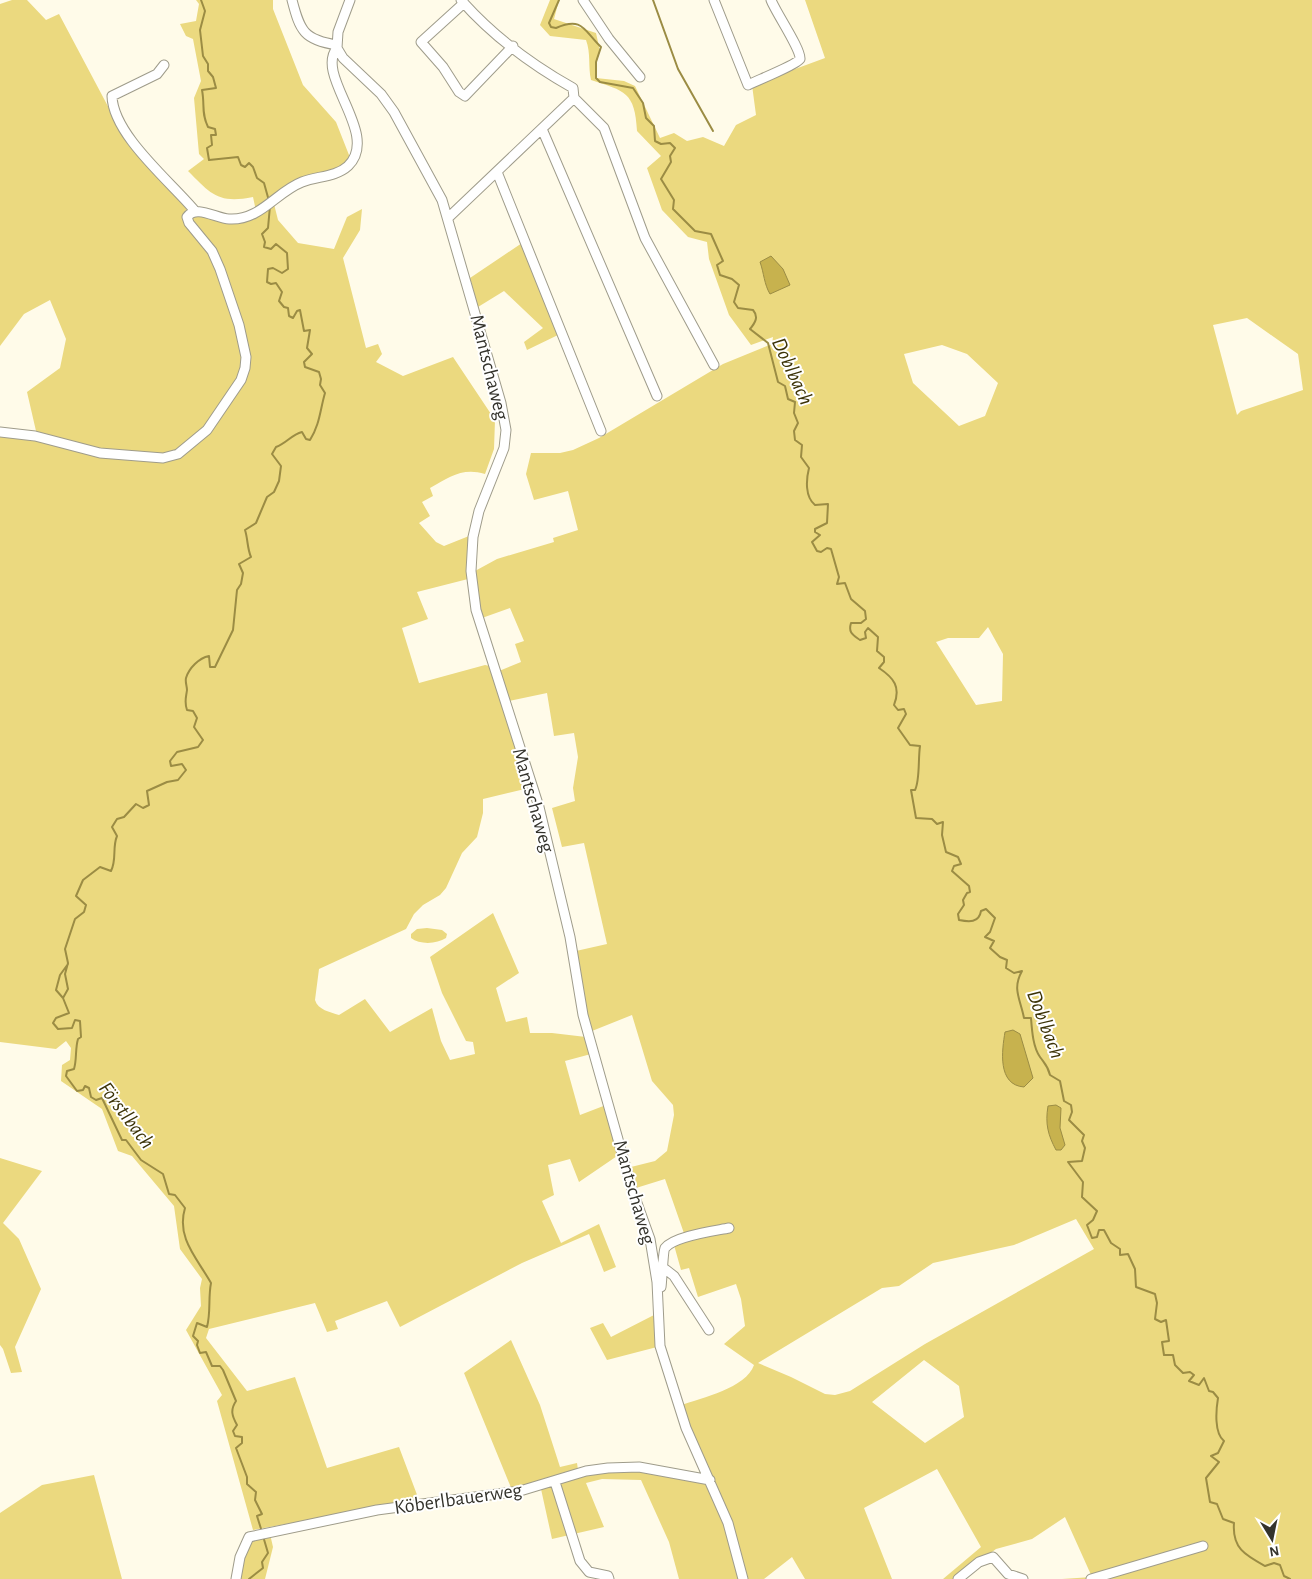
<svg xmlns="http://www.w3.org/2000/svg" width="1312" height="1579" font-family="'Alegreya Sans',sans-serif">
<style>
.green{fill:#ebd97f;fill-rule:evenodd}
.water{fill:#c7b24e;stroke:#9b8c44}
.lines{fill:none;stroke-linecap:round;stroke-linejoin:round}
.stream{stroke:#9b8c44;stroke-width:2}
.minor-casing{stroke:#9f9c8b;stroke-width:11}
.minor{stroke:#fff;stroke-width:9}
.labels{text-anchor:middle;stroke-width:4;stroke-linejoin:round;paint-order:stroke}
.street-label{font-size:20px;fill:#34332c;stroke:#fff}
.water-label{font-size:21px;font-style:italic;fill:#3c3307;stroke:#fff}
</style>
<rect width="100%" height="100%" fill="#fffbe9"/>
<path class="green" d="M12 0H27L46 20 59 14 129 146 188 208 182 215 204 248 191 219 195 215 236 224 254 219 274 204 278 220 298 243 334 249 347 217 362 209 360 230 343 258 366 348 378 344 382 354 376 362 403 376 453 357 495 420 494 449 485 474C463 467 449 477 430 488L433 496 422 502 430 516 419 523 436 542 444 546 469 536 468 579 417 592 428 619 402 628 419 683 485 665 490 666 529 788 483 799V813L477 837 462 853 446 888 440 895 423 905 414 914 406 929 319 969 315 1000C318 1010 330 1012 339 1015L365 999 390 1032 432 1008 441 1041 450 1060 475 1054 473 1042 466 1041 442 993 430 957 493 913 519 973 496 988 506 1022 527 1017 530 1033H552L586 1037 591 1054 565 1061 580 1115 606 1105 620 1154 579 1182 570 1159 548 1165 554 1195 542 1201 561 1243 599 1224 616 1267 604 1272 589 1234 522 1263 400 1327 387 1301 335 1321 338 1329 327 1332 315 1303 209 1329 206 1338 247 1391 295 1377 327 1468 399 1447 419 1500 253 1530 217 1401 222 1395 186 1330 201 1306 200 1288 202 1279 180 1249 174 1206 132 1156 118 1151 102 1109 61 1081 62 1065 70 1060 71 1048 66 1041 56 1049 0 1042V429L36 431 27 392 60 368 66 339 50 300 24 314 0 346V4Z
M196 0H273V9L303 85 336 122 349 155 351 156 341 168 315 176 256 211 253 197C218 204 211 194 188 171L204 159 199 154 194 98 201 81 193 39 186 36 180 24 196 21 199 4Z
M550 0H559L554 19 596 33 600 51 595 67 596 78 624 81 635 86 660 138 674 133 687 141 703 137 724 146 736 125 756 115 752 85 825 58 805 0H1312V1579H1062L1092 1577 1065 1517 1032 1539 996 1549 955 1579H943L981 1547 937 1469 864 1508 892 1579H805L792 1557 764 1579H747L723 1501 681 1405C702 1398 746 1388 754 1365L724 1344 745 1326 741 1299 736 1284 698 1297 689 1268 681 1270 674 1245 686 1239 665 1179 636 1188 631 1167 655 1161 667 1151 674 1115 673 1105 652 1081 632 1015 592 1031 587 1018 576 951 607 944 584 843 562 847 552 808 575 801 573 788 578 757 574 733 554 736 547 693 509 701 499 671 521 662 515 644 524 641 510 608 482 618 475 571 497 559 554 542 553 538 578 530 568 491 534 500 526 474 531 453H560L573 450 599 438 723 364 772 344 773 337 751 345 729 315 709 259 707 242 688 237 662 210 647 168 661 156 637 131C635 92 625 91 591 80 588 67 591 53 586 40L550 36 540 25ZM1247 318 1298 354 1303 390 1241 411 1237 415 1213 325ZM942 345 967 354 998 383 985 416 959 426 913 383 904 354ZM988 627 1003 654 1002 701 976 705 936 642 948 638H979ZM1076 1219 1094 1249 925 1344 850 1391 835 1395 825 1394 791 1377 758 1363 882 1288 899 1286 933 1263 1014 1245ZM924 1360 959 1386 964 1417 925 1443 872 1402Z
M522 243 558 335 527 350 524 342 543 328 504 291 478 307 470 278Z
M427 928 442 930 447 934 446 938C437 944 420 945 411 938V934L417 929Z
M0 1158 42 1171 3 1223 19 1239 41 1289 15 1347 22 1372 11 1373 3 1349 0 1345Z
M654 1315 657 1347 607 1360 590 1328 603 1323 611 1337Z
M511 1340 540 1405 560 1467 577 1463 578 1470 512 1490 464 1373Z
M624 1468 706 1482 719 1509 740 1579H679L669 1542 641 1480 602 1479 586 1483 604 1527 552 1539 541 1489 577 1475Z
M94 1475 122 1579H0V1513L42 1485Z
M270 1534 273 1547 265 1579H240L239 1568 252 1540Z"/>
<path class="water" d="M771 256 783 269 790 285 770 294C764 284 764 273 760 262Z
M1013 1030 1020 1034 1033 1078 1024 1087C997 1085 1002 1050 1005 1032Z
M1056 1105 1061 1108 1060 1128 1065 1145 1061 1150H1056C1048 1135 1045 1124 1048 1106Z"/>
<g class="lines">
<path class="stream" d="M201 0 205 11 200 30 203 56 208 64V71L213 77 216 88 202 90C205 105 201 113 208 127L215 129 216 135H211L212 145 207 148 209 160 238 157 241 165 245 167 249 163 253 167 257 178 264 183 269 201
M559 0 549 23 551 27 556 28C583 16 584 31 601 47L596 62V78L600 82 633 88 643 103 646 118 654 126 655 141 661 144 670 143 675 148 670 156 671 162 661 179 674 200 673 209 695 231 711 234 723 261 717 265 720 275 732 279 739 285 734 302 738 308 753 310C759 317 755 323 750 329L768 343 778 382 785 386 788 399 795 402 794 413 798 423 794 431 795 440 802 445 801 457 809 468C806 480 805 497 815 505L828 504 827 523 815 529V532L820 535 812 542 817 551 821 552 827 548 831 549 839 577 837 584 845 583 851 599 865 611 866 619 861 623H851C848 633 853 635 860 640L866 638 865 632 868 628 878 637 877 651 884 657V662L879 668C894 678 901 687 894 705L898 710 904 709 906 714 898 728 910 745 920 746C918 759 920 781 915 790H911L916 818 932 819 937 824 943 822 942 835 946 852 958 857 961 864 954 866 952 871 969 886 970 892 967 893 963 900 964 905 958 914 959 920C969 922 979 923 981 911L986 909 995 918 990 932 985 937 994 941 990 948 1000 957 1007 960 1006 968 1014 973 1022 971C1012 989 1020 998 1024 1018H1031C1032 1031 1033 1047 1040 1057 1045 1064 1048 1066 1050 1075L1060 1081 1064 1101 1071 1105 1072 1112 1069 1120 1084 1135 1082 1141 1085 1148 1082 1161 1068 1162 1083 1182 1082 1197 1097 1211 1093 1220 1087 1225 1092 1238 1097 1237 1099 1230H1104L1111 1243 1120 1249V1255L1128 1254 1135 1269 1136 1287 1155 1294 1157 1303 1155 1319 1161 1322 1166 1320 1169 1341 1162 1342 1164 1355H1173L1175 1365 1183 1373 1190 1372 1194 1375 1189 1381 1199 1385 1204 1378 1209 1391 1213 1392 1218 1398C1216 1410 1214 1433 1224 1441L1218 1453 1211 1456 1219 1462 1206 1478 1210 1502 1217 1504 1223 1519 1234 1523C1232 1548 1245 1555 1265 1566L1274 1563 1280 1565 1284 1576 1290 1579
M653 0 678 69 713 131
M63 998 56 990 60 975 68 964
M262 1532 257 1516 262 1514 255 1500 256 1492 247 1484V1477L236 1448 242 1443V1437L235 1436 233 1431 237 1425C232 1416 230 1410 236 1401L223 1370 220 1366H212L206 1352 200 1353 197 1345 198 1341 193 1336 197 1323 207 1327C211 1312 208 1298 211 1283 197 1258 176 1238 185 1208L175 1195 169 1194 163 1174 141 1160 126 1140H122L102 1098 96 1100 91 1097 89 1088 85 1086 83 1090 77 1091 66 1076 67 1071 74 1069C77 1059 75 1049 78 1039L81 1037 80 1021 75 1020 72 1028 58 1029 53 1023 56 1018 69 1013 63 998 68 989 65 974 68 963 65 949 75 919 84 912 86 905 76 896 83 880 100 867 111 871C117 859 112 848 117 836L112 827 117 819 124 817 136 804 143 808 149 805 147 791 167 782 178 780 186 770 182 764 171 766 170 761 177 752 198 747 203 740 194 727 197 718 193 711 187 710C184 702 186 698 187 690 187 686 185 682 186 678 189 668 199 658 209 656L210 667H215L233 630 237 590 241 584 243 573 239 564 251 557C247 548 248 539 245 530L256 523 267 497 274 492 279 481 281 466 272 454 276 447C287 443 291 435 302 432L306 439 310 440C320 424 320 410 325 393L320 385 321 379 319 372 305 367 304 362 312 354 307 348 310 330 304 331 300 310 297 311 293 318 289 316 288 308 284 307 279 301 282 292 276 283 271 284 267 282 268 269 273 268 282 273 288 269 287 253 276 244 271 249 264 247 265 242 262 234 268 228 270 206
M249 1579 263 1568 262 1562 268 1553 263 1536"/>
<g class="minor-casing">
<path id="minor" d="M292 0C300 31 304 40 337 45
M350 0 338 32 337 48 343 58 381 94 394 112 442 200 501 403 506 430 504 448 479 511 473 537 471 571 476 610 539 807 570 937 583 1015 632 1189 650 1239 657 1282 660 1346 686 1428 728 1523 743 1579
M583 0 609 39 640 77
M714 0 748 85C758 80 796 65 800 59 801 49 776 13 771 0
M464 3 421 42 443 67 459 92 465 96 513 46
M164 65 157 74 112 96C113 135 171 182 195 211
M574 98 604 128 645 238 714 365
M542 129 657 396
M497 172 601 431
M449 217 574 98 573 88C532 65 492 35 461 0
M0 432 35 436 100 453 163 458 178 454 207 430 241 380 245 368 246 357 239 325 220 269 212 251 189 223 187 217C196 204 217 219 229 219 260 221 276 192 302 182 317 176 336 177 348 166 381 134 314 76 337 48
M665 1269 674 1276 709 1330
M661 1287C662 1280 663 1251 665 1248 674 1236 714 1231 729 1228
M555 1482 580 1561 589 1572 608 1576 609 1579
M236 1579 240 1557 249 1537 377 1510 520 1491 586 1471 608 1468 639 1467 710 1480
M958 1579 979 1562 993 1557 1008 1574 1023 1579
M1091 1579 1203 1546"/>
</g>
<use href="#minor" class="minor"/>
</g>
<g class="labels">
<g class="street-label">
<text transform="translate(490 367) rotate(76)" y="7">Mantschaweg</text>
<text transform="translate(534 800) rotate(74)" y="7">Mantschaweg</text>
<text transform="translate(635 1192) rotate(74)" y="7">Mantschaweg</text>
<text transform="translate(458 1498) rotate(-8)" y="7">Köberlbauerweg</text>
</g>
<g class="water-label">
<text transform="translate(793 371) rotate(65)" y="7">Doblbach</text>
<text transform="translate(1046 1024) rotate(69)" y="7">Doblbach</text>
<text transform="translate(127 1115) rotate(53)" y="7">Förstlbach</text>
</g>
</g>
<g transform="translate(1272 1539) rotate(170)" stroke="#ffffff" stroke-width="4" paint-order="stroke">
<path d="M0-4L9 19L0 12L-9 19Z" fill="#34332c"/>
<text y="-8" font-size="14" font-weight="bold" text-anchor="middle" fill="#34332c">N</text>
</g>
</svg>
